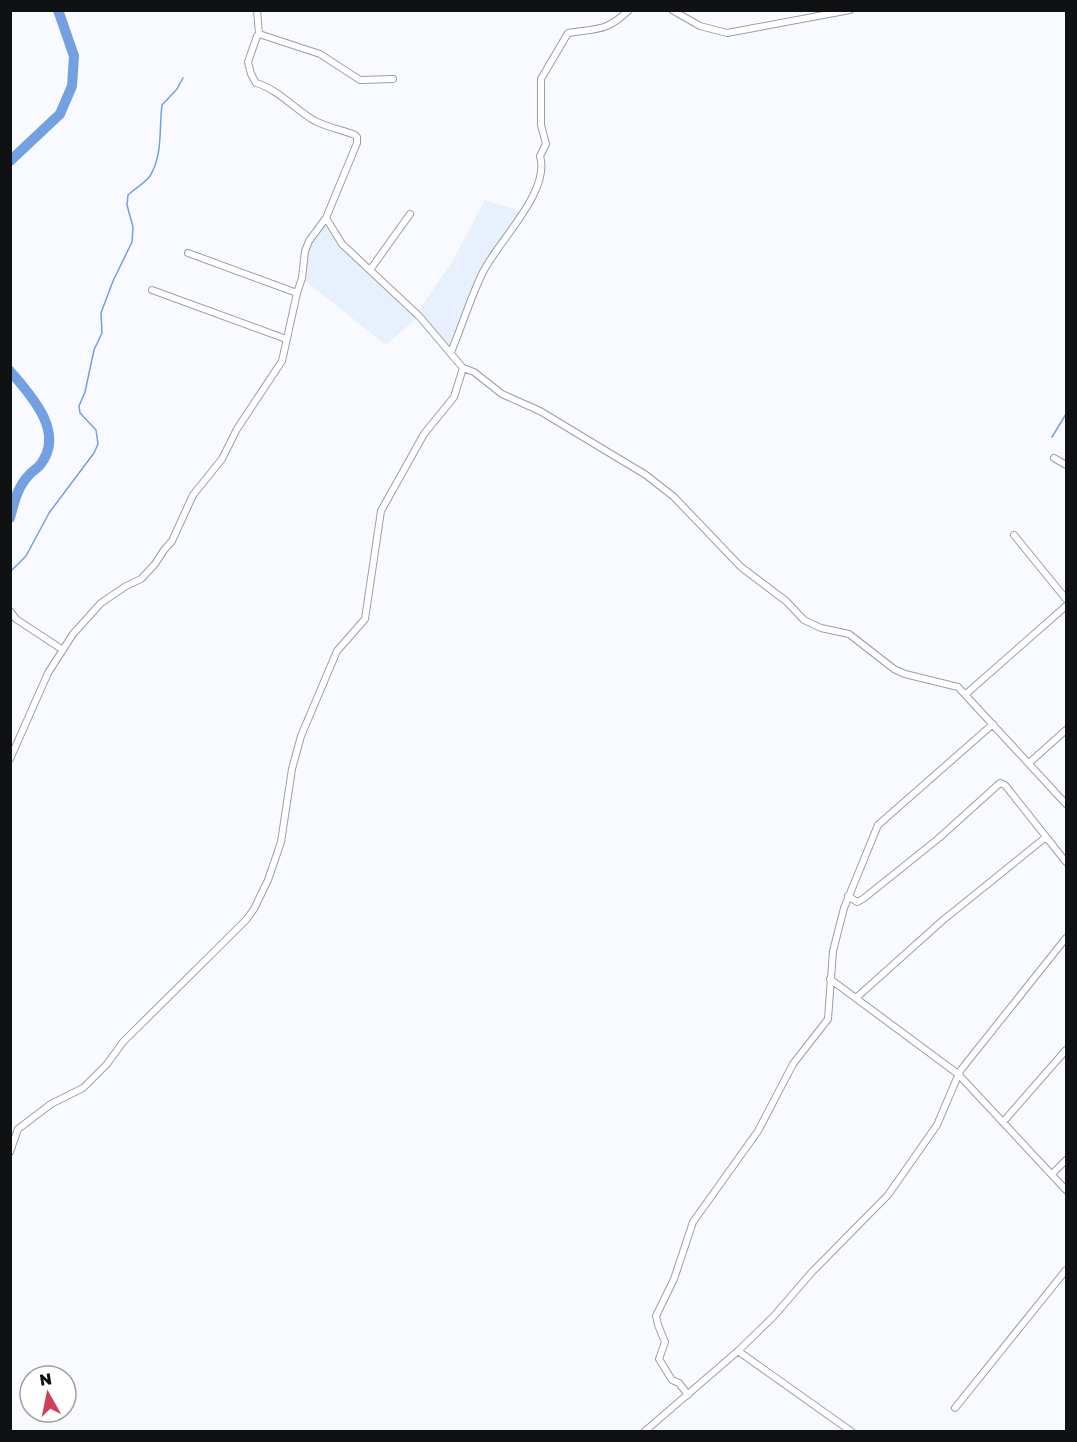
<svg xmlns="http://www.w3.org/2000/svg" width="1077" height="1442" font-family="'Golos Text',sans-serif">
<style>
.built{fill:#e8effd}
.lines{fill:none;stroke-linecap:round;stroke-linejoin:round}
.stream{stroke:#72a0e0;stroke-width:1.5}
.river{stroke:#72a0e0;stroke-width:10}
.minor-casing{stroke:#9a9ea5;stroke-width:8}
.minor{stroke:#fff;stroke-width:6}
</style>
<rect width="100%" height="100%" fill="#f8faff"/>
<path class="built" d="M485 200 523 212 483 272 451 352 419 316 386 345 302 278 305 251 326 218 332 230 417 313 452 262Z"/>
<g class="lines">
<path class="stream" d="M1052 437 1066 414
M10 572 26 556 49 513 94 453 98 444 96 430 80 413 79 406 85 392 94 350 102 333 101 313 113 281 132 242 133 227 127 205 128 195C135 188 144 184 150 176 163 155 159 128 162 105L177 89 183 78"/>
<path class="river" d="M10 161 60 114 72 86 74 56 58 10
M10 371C31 395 66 433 40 465 37 469 32 471 29 475 18 486 14 502 10 518"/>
<g class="minor-casing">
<path id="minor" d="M672 10 700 26 727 33 850 10
M259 34 320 54 360 80 393 79
M326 218 342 244 419 316 463 368 474 372 502 394 540 411 646 475 674 497 741 567 786 601 804 620 821 628 849 634 894 669 905 674 958 687 1066 804
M188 253 297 293
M370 270 410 214
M152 290 286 339
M451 352C462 326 470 299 482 274 497 242 551 192 540 156L546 144 541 125V79L568 33C596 28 605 33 629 10
M1054 458 1066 465
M1014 535 1066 599
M10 611 16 619 63 650
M966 694 1066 606
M10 759 48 673 73 634 101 603 126 586 141 579 155 564 164 550 172 541 193 495 222 459 237 429 282 361 297 293 302 278 305 251 309 241 326 218 357 143V137L355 135C342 130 327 127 315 121 294 109 278 89 256 83L251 74 248 62 257 36 259 34 257 10
M1029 763 1066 730
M848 896 857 902 863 899 939 838 1000 783 1005 785 1066 862
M830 979 958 1074 1066 1190
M856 998 942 921 1046 837
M1003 1122 1066 1050
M10 1152 18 1129 51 1104 83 1088 107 1064 123 1042 246 920 254 909 268 880 281 842 292 769 301 736 337 651 365 619 381 511 424 434 454 397 463 368
M1052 1174 1066 1160
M738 1351 852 1432
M688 1395 679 1383 672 1380 659 1359 665 1342 658 1325 656 1316 674 1279 693 1222 758 1131 793 1064 828 1019 833 951 844 908 878 825 993 724
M955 1408 1066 1270
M644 1432 738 1351 774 1316 812 1272 888 1195 937 1125 960 1071 1066 938"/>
</g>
<use href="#minor" class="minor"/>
</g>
<rect width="1077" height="1442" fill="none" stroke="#0f1113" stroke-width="24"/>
<g transform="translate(48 1394) rotate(351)"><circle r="28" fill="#ffffff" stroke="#9fa0a1" stroke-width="1.5"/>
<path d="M0-4.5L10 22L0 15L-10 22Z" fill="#d14156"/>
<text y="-9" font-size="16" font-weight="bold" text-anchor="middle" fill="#0f1113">N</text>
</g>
</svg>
